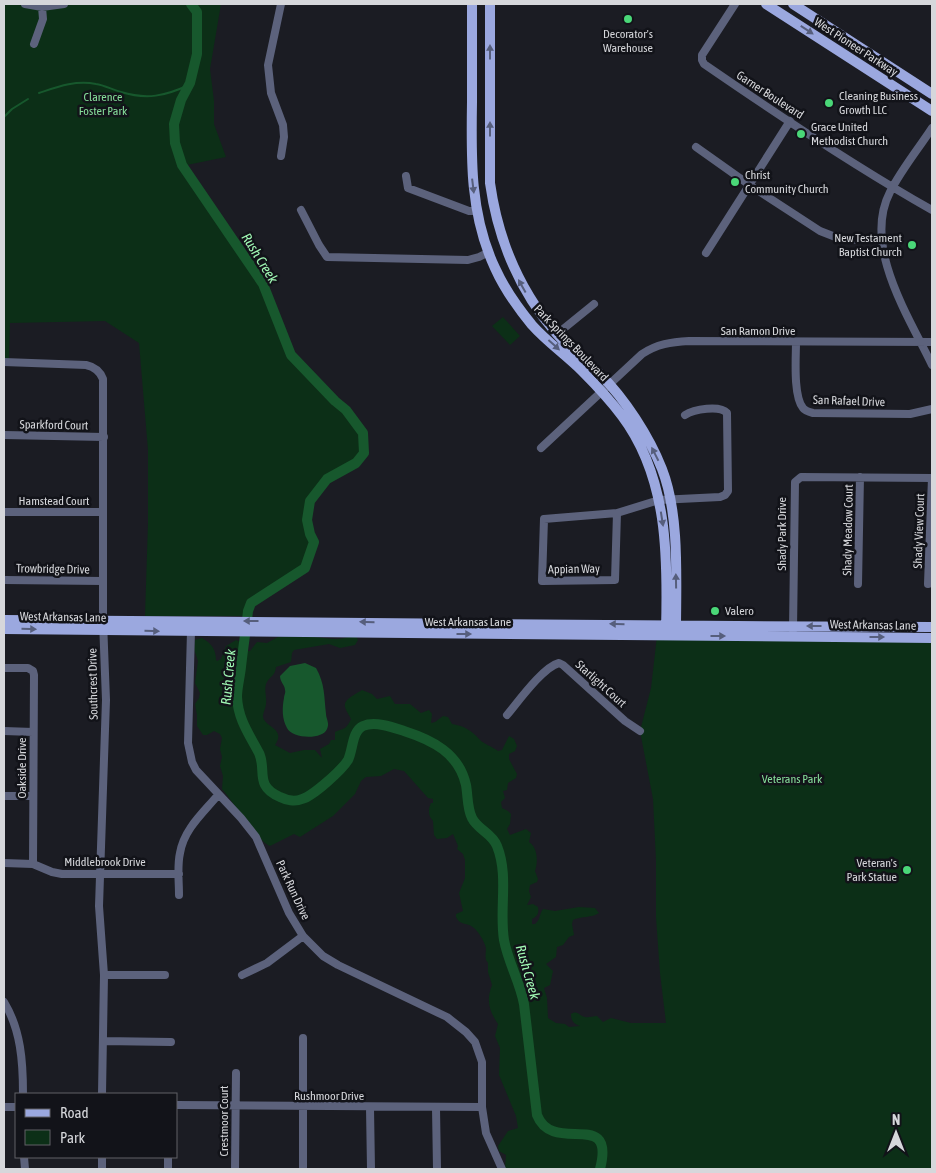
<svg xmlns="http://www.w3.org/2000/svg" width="936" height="1173" font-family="'Asap Condensed',sans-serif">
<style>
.green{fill:#0c2f17}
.water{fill:#17582d}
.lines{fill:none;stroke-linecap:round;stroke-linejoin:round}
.stream{stroke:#17582d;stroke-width:2}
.river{stroke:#17582d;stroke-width:10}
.minor{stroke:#5c627c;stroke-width:8}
.major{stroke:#9ba8df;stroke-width:10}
.oneway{fill:#565e7c}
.poi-dot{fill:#4ad778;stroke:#121319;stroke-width:2}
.labels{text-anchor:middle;stroke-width:5;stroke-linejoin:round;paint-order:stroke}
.poi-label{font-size:12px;fill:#d6d7db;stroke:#121319;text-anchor:start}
.street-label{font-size:12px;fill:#d6d7db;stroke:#121319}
.park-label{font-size:12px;fill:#86dd9a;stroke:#121319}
.water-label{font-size:14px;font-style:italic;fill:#a0f8b4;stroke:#121319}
</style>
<rect width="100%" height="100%" fill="#1b1c23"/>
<path class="green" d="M4 4H221L210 69 214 101V124L226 157 182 166 263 284 291 355 335 401 346 410 363 433 364 453 356 463 327 479 310 501 307 520 310 534 314 542 305 568 251 603 247 616H145L148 523V450L139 343 105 321 10 323 9 360 4 359Z
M503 317 520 336 510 345 492 326Z
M292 636C302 638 303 636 312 637 322 637 334 641 344 638 349 637 351 636 356 636L358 640 355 645 340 648 329 644 294 650 292 653 291 662 276 667C275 677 269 676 266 684 264 691 267 698 266 704 266 708 263 712 263 716 263 727 287 728 275 745L290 753 304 750H315L322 758 320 749 329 744 331 740H335V732C344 728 346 730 351 719 349 715 346 711 345 707 343 699 356 694 362 690L372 694 377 699 390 696 395 704H410L421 713 429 710 432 714 431 723 435 722 443 716 448 717 452 724C465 726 472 731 480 740 484 744 493 747 498 751L502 750 509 736 514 739 517 746 515 751 509 754V759L517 774 516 778 508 783 507 790 503 791 505 798 501 802 502 808 508 811 511 814 510 824 507 829 510 835 526 829 531 833 529 842C538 847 538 863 535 871L538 879 537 882 530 885 529 891 531 897 527 905 533 904 538 907C539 913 538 916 532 919V924H535C541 919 539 914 543 909L555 911 579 907 595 908 599 913C592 918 581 916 573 920L572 924 574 935 569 937 563 945 557 947 556 957 546 964 553 971 550 985 544 988 547 998 548 1018 556 1023 565 1024 569 1027 580 1026C574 1024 571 1021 571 1014 578 1010 578 1015 585 1017 588 1018 593 1016 597 1016L603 1022 611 1018 631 1023H666L660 973 656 917V860L653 799 640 731 651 688 657 636 932 638V1169H505L506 1155 499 1151 498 1146 508 1131 518 1128 516 1116 499 1075 500 1048 495 1036 498 1024C489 1011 486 1000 492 985L488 972V963L486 960C485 956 486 952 486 948 484 940 476 927 469 925 462 923 459 923 456 917V914L463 911 459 893 465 878V860L463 854 457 849 458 846 453 834 447 838 437 839 434 835 433 821C428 816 428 809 431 803H433V799L428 798 404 771 394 769 381 776 366 777 361 781 355 794 333 816 300 837 294 834 270 846C258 842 233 801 222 789L223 776 220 766 222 757 220 749 222 738 220 734 214 731 207 735H203L197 726V715L195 704 199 698 200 693 195 683 198 661 194 649 195 640 202 638C211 643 216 649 216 660L217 661 221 659 226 646 236 640 241 642 247 651H250L257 642 267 643 278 637Z"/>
<path class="water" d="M305 663 316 668C325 684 324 696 326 714 326 719 330 723 327 729 323 740 292 739 287 728 282 719 282 708 284 698 284 695 286 693 285 690 285 685 280 682 280 676L290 666Z"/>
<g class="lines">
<path class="stream" d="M39 93C57 87 75 80 96 84 104 85 113 90 121 92 147 100 165 96 189 85
M4 117 12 109 28 99"/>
<path class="river" d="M191 4 197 12V54L190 83 181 100 174 124 175 143 182 165 263 284 291 355 335 401 346 410 363 433 364 453 356 463 327 479 310 501 307 520 310 534 314 542 305 568 251 603 248 611C246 630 243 648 241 667 240 677 237 687 237 697 238 719 249 734 259 753 267 770 254 786 280 797 286 800 295 802 302 799 313 796 342 770 348 760 353 750 352 731 363 726 375 721 392 727 404 731 432 740 459 753 466 785 468 796 467 808 472 818 478 830 492 833 497 846 509 876 499 909 504 940 508 962 520 982 524 1004L537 1115C553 1156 616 1107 600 1169"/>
<path class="minor" d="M25 4 42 7 64 4
M281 4 268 65 271 93 283 125 284 137 281 156
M735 4 702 55V60L704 64C778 115 854 166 932 210
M34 44 43 19 42 7
M932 128C919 148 901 170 890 192 862 246 909 317 932 365
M696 147 751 186 820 231 838 238 849 240 881 238
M406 176 408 188 469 211H476
M301 210 319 245 327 257 468 260 479 257 489 252
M706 253 790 121
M557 334 594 304
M796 342C796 357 793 396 803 408 805 411 809 412 813 413L910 414 932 409
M4 362 86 365C95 367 100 371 103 379V621L106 700 99 906 104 975 102 1094
M4 435 104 437
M541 448 642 354C657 344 671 342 689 341L932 342
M4 512H103
M617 513 615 580 542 581 544 519Z
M617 513 659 500 720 497 725 495 728 491 727 413C720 405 694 409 685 415
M4 580 103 581
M858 584 860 477
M928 584 932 478
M793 630 795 482 801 477 932 478
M191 631 188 743 192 762 196 770 241 818 256 837 289 913 303 936 323 956 338 965 447 1017 466 1032 475 1042 482 1062V1107L486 1133 502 1169
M4 668H28L33 671 34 675 33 864
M507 715C518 702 543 667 559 663L563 665 625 721 640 731
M4 731 33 732
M4 796H33
M4 863 33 864 52 872 62 874H179
M179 895C179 881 177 866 180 853 184 829 203 813 218 795
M104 975H165
M242 975 267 963 303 936
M4 1002C21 1030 23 1062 23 1094
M103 1041 171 1042
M176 1105 482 1107
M4 1107H16
M370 1108 371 1169
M436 1108 437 1169
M24 1157 25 1169
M102 1169V1157
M168 1169V1157
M235 1169 236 1073
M303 1169V1038"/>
<path class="major" d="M472 4C472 36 472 69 472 102 471 159 470 215 495 268 504 288 518 308 532 325 547 342 566 355 582 371 596 385 610 400 622 416 668 477 668 557 666 630
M490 4V183C498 240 519 290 556 333 569 348 586 361 600 374 625 399 649 436 662 469 680 515 676 581 676 630
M766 4 932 111
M793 4 932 94
M4 620 736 626 932 627
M4 629 932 638"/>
</g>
<defs><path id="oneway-solid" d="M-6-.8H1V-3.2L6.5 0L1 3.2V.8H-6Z" transform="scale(1.25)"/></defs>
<g class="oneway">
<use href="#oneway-solid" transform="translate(807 30) rotate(33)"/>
<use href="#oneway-solid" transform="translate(490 52) rotate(-90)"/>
<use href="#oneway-solid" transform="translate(490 129) rotate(-90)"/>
<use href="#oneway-solid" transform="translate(473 186) rotate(83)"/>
<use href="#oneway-solid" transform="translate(522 286) rotate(-119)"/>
<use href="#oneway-solid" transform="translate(554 345) rotate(42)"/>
<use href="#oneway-solid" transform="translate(655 454) rotate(-117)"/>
<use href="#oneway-solid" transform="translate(662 519) rotate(81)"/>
<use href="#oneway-solid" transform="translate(676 581) rotate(-91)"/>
<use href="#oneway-solid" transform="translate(251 621) rotate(-180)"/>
<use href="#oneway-solid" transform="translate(367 622) rotate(-179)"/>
<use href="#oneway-solid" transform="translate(617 624) rotate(-179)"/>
<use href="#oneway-solid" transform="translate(814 626) rotate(-180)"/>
<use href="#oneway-solid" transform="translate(29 629) rotate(1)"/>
<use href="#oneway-solid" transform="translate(152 631) rotate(1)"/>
<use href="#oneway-solid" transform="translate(464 634)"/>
<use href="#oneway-solid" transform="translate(718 636)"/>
<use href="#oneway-solid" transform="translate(877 637)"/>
</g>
<g class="poi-dot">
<circle cx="628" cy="19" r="5"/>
<circle cx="829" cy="103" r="5"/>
<circle cx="801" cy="134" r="5"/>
<circle cx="735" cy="182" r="5"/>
<circle cx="912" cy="245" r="5"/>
<circle cx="715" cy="611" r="5"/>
<circle cx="907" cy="870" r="5"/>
</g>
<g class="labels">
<g class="poi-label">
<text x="628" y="38" text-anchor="middle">Decorator's<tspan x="628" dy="14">Warehouse</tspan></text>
<text x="839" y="100">Cleaning Business<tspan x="839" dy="14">Growth LLC</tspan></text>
<text x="811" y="131">Grace United<tspan x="811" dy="14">Methodist Church</tspan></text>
<text x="745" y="179">Christ<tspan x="745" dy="14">Community Church</tspan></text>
<text x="902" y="242" text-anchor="end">New Testament<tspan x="902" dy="14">Baptist Church</tspan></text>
<text x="725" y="615">Valero</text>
<text x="897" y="867" text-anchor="end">Veteran's<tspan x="897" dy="14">Park Statue</tspan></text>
</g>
<g class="street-label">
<text transform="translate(856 47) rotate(33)" y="4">West Pioneer Parkway</text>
<text transform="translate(770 95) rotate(33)" y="4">Garner Boulevard</text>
<text x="758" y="335">San Ramon Drive</text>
<text transform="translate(571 343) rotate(46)" y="4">Park Springs Boulevard</text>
<text transform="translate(849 401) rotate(2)" y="4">San Rafael Drive</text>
<text transform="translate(54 425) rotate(1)" y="4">Sparkford Court</text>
<text x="54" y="505">Hamstead Court</text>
<text transform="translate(848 530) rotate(-89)" y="4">Shady Meadow Court</text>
<text transform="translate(919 531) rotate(-88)" y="4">Shady View Court</text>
<text transform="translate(782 534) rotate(-90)" y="4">Shady Park Drive</text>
<text transform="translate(53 569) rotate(1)" y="4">Trowbridge Drive</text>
<text transform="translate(574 569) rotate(-1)" y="4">Appian Way</text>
<text transform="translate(63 617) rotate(1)" y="4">West Arkansas Lane</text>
<text x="468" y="626">West Arkansas Lane</text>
<text transform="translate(873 625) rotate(1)" y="4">West Arkansas Lane</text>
<text transform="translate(93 684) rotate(-91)" y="4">Southcrest Drive</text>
<text transform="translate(601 684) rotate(42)" y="4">Starlight Court</text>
<text transform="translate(22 768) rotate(-90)" y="4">Oakside Drive</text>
<text x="105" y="866">Middlebrook Drive</text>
<text transform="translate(293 890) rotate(65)" y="4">Park Run Drive</text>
<text x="329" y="1100">Rushmoor Drive</text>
<text transform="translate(224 1121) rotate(-90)" y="4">Crestmoor Court</text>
</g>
<g class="park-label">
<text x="103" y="101">Clarence<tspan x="103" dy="14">Foster Park</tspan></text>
<text x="792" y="783">Veterans Park</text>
</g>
<g class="water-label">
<text transform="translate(260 258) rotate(58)" y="5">Rush Creek</text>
<text transform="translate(228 677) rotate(-85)" y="5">Rush Creek</text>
<text transform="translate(528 972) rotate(74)" y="5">Rush Creek</text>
</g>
</g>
<rect width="936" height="1173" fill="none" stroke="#d6d7db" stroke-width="10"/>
<rect x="15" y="1093" width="162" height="65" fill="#121319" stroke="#606167"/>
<rect x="25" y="1109" width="25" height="8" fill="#9ba8df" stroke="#606167"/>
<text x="60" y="1118" font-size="15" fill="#d6d7db">Road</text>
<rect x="25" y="1130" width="25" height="15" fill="#0c2f17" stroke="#606167"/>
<text x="60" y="1143" font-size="15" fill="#d6d7db">Park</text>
<g transform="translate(896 1133)" stroke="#121319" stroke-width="4" paint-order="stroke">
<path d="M0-4L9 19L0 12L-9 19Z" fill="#d6d7db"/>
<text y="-8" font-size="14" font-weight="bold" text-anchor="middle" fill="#d6d7db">N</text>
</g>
</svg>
